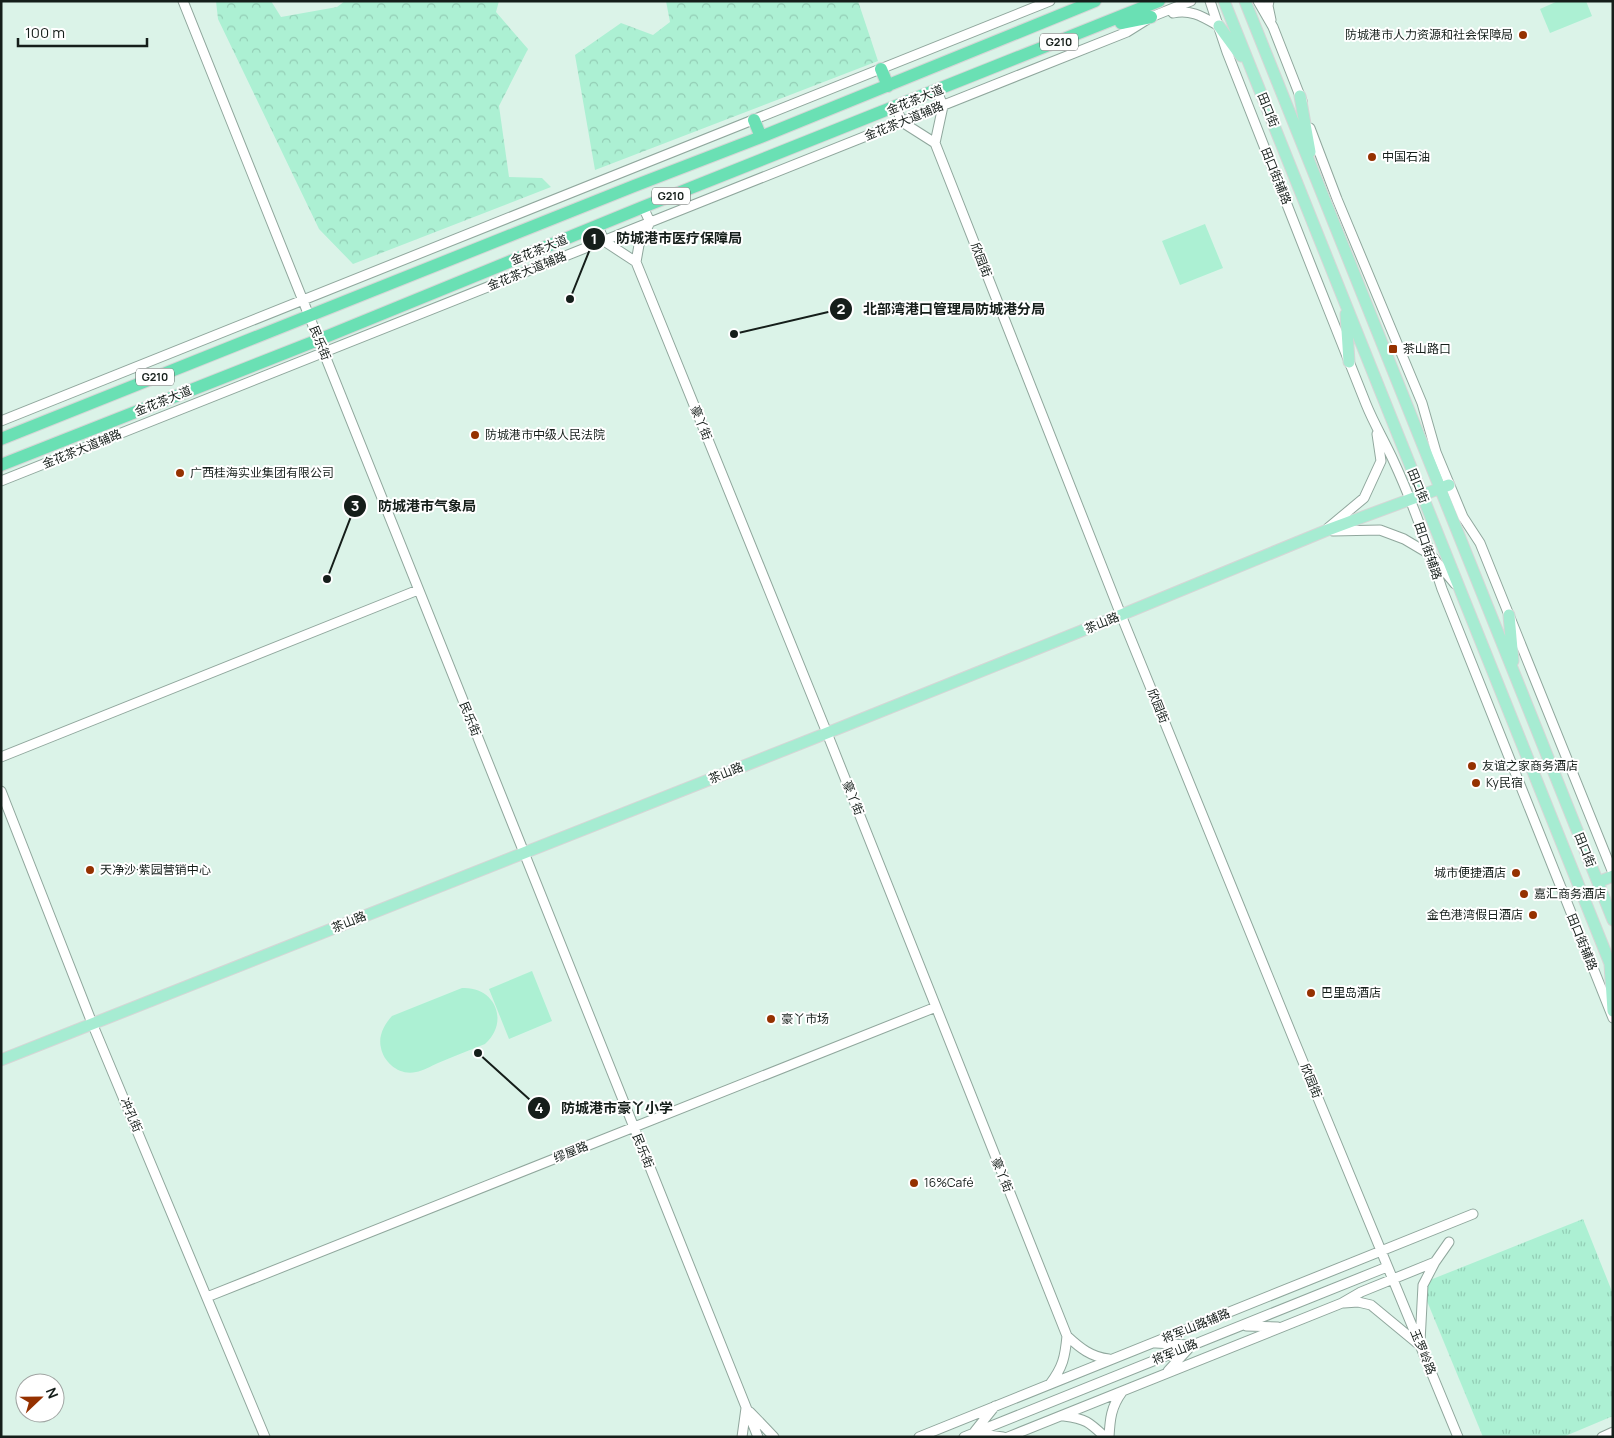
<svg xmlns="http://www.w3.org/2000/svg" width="1614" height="1438" font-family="Manrope,'Noto Sans SC',sans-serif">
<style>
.grass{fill:url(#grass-tufts)}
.forest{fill:url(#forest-crowns)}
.pitch{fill:#acf0d3}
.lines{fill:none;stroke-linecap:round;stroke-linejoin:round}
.minor-casing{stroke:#90a79d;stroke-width:11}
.major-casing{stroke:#d5d6d6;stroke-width:13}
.highway-casing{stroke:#d5d6d6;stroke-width:14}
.minor{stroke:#fff;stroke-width:9}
.major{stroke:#a6ecd2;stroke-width:11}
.highway{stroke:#6ae0b4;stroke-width:12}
.poi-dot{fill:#953100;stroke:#fff;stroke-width:2}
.labels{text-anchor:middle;stroke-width:4;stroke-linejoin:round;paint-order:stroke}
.shield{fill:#fff;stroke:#5b625f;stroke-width:1}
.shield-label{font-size:11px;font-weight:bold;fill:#151e1a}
.poi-label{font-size:12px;fill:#151e1a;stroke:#fff;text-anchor:start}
.street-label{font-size:12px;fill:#151e1a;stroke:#fff}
.leader{fill:none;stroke:#151e1a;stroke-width:2}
.callout-dot{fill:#151e1a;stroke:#fff;stroke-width:2}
.mark-label{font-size:15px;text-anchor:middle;font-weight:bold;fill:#fff}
.callout-label{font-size:14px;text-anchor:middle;font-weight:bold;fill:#151e1a;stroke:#fff;stroke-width:4;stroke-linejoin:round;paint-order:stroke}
</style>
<defs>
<pattern id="grass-tufts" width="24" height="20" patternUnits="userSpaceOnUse" patternTransform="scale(1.25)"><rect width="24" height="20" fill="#acf0d3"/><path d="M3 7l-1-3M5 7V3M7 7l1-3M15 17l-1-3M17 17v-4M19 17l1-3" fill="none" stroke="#93cdb5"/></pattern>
<pattern id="forest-crowns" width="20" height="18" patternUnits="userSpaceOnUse" patternTransform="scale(1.25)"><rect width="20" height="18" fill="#acf0d3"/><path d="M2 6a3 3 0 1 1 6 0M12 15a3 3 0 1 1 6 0" fill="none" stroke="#93cdb5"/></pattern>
</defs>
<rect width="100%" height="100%" fill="#dbf3e8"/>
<path class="grass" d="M1583 1219 1613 1294V1416L1563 1437H1483L1420 1284Z"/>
<path class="forest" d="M216 1H271L281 17 337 7 345 1H499L496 12 528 49 499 106 509 177 542 178 551 187 353 264 319 229 218 19Z
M666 1H858L878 61 595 170 575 55 621 23 653 35 670 22Z"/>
<path class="pitch" d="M1558 1H1586L1592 16 1550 33 1540 9Z
M1205 224 1223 268 1180 285 1162 241Z
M532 971 552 1021 509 1039 489 989Z
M462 988C495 986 510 1022 485 1044 469 1050 453 1057 438 1063 431 1066 423 1071 416 1072 400 1076 384 1063 381 1048 378 1036 384 1025 392 1016Z"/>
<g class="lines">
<g class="minor-casing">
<path id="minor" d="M183 1 758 1437
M1210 1 1227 52C1273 169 1319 287 1366 404 1374 424 1385 442 1394 462 1413 503 1428 546 1442 589L1613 1018
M1258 1 1273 27 1302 101
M1269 1 1268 6 1271 20
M1173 13C1191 9 1203 17 1219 26
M896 107 902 122 935 143 943 106 937 91
M1310 128 1337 199 1422 403 1436 452 1463 517 1480 543 1613 873
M935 143 1121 615 1294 1040 1458 1437
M598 226 604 241 636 262 639 245 650 222 643 207
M636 262 827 733 1067 1336C1065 1357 1063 1367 1050 1384
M1 421 1050 1
M1 481 1127 32 1151 17 1191 1
M1328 528 1364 498 1381 461 1377 434
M1333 531 1380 530 1404 539 1431 555 1455 584
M1 757 418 590
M1 791 92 1023 265 1437
M207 1297 936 1007
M1344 1303 1358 1302 1371 1305 1417 1343
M1246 1326 1278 1327
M1067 1336C1080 1348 1091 1357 1109 1359
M1420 1342 1423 1285 1435 1262 1449 1242
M1156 1343 1188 1345
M1168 1371 1189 1348
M750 1412 774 1437
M1064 1416C1086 1419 1089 1422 1105 1437
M975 1431 995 1406
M974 1433 1003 1437
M742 1437 746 1408
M919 1437 1473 1214
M964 1437 1387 1267
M1008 1437 1342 1303 1361 1292 1435 1262
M1109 1437C1110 1419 1111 1407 1122 1392
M1602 1437 1613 1432"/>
</g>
<g class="major-casing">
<path id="major" d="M1224 1 1613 971
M1245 1 1613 920
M1219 26 1241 56
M1300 96 1310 152
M1346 314 1349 362
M1509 615 1513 661
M1598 882 1613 876
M1610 964 1613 1011
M1 1060 827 733 1121 615 1325 531 1449 485"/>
</g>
<g class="highway-casing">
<path id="highway" d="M1121 23 1151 17
M881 69 888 86
M754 120 761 137
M1 439 634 186 761 137 1095 1
M1 465 318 340 643 207 1159 1"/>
</g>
<use href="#minor" class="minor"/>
<use href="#major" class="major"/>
<use href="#highway" class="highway"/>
</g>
<g class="poi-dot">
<circle cx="1523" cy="35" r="5"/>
<circle cx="1372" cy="157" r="5"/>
<rect x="1388" y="344" width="10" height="10" rx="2.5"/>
<circle cx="475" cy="435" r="5"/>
<circle cx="180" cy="473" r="5"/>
<circle cx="1472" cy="766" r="5"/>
<circle cx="1476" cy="783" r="5"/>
<circle cx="90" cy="870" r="5"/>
<circle cx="1516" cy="873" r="5"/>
<circle cx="1524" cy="894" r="5"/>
<circle cx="1533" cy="915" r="5"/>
<circle cx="1311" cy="993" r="5"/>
<circle cx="771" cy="1019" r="5"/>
<circle cx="914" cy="1183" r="5"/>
</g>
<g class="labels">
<g class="shield">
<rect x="1040" y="33.5" width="38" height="17" rx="4"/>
<rect x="652" y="187.5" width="38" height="17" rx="4"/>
<rect x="136" y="368.5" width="38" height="17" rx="4"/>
</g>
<g class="shield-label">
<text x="1059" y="46">G210</text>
<text x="671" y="200">G210</text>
<text x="155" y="381">G210</text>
</g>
<g class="poi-label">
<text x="1513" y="39" text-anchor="end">防城港市人力资源和社会保障局</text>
<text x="1382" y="161">中国石油</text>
<text x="1403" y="353">茶山路口</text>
<text x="485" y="439">防城港市中级人民法院</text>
<text x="190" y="477">广西桂海实业集团有限公司</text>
<text x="1482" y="770">友谊之家商务酒店</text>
<text x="1486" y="787">Ky民宿</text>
<text x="100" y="874">天净沙·紫园营销中心</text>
<text x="1506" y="877" text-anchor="end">城市便捷酒店</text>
<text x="1534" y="898">嘉汇商务酒店</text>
<text x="1523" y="919" text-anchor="end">金色港湾假日酒店</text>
<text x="1321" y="997">巴里岛酒店</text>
<text x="781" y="1023">豪丫市场</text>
<text x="924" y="1187">16%Café</text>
</g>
<g class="street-label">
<text transform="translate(915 100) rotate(-22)" y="4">金花茶大道</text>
<text transform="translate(1268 110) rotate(68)" y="4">田口街</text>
<text transform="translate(904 121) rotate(-22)" y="4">金花茶大道辅路</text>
<text transform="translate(1276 176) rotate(68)" y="4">田口街辅路</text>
<text transform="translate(539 250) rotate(-22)" y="4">金花茶大道</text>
<text transform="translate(981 260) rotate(69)" y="4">欣园街</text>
<text transform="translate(527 271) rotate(-22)" y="4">金花茶大道辅路</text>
<text transform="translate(320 343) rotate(68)" y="4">民乐街</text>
<text transform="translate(163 401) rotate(-22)" y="4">金花茶大道</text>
<text transform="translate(701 423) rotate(68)" y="4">豪丫街</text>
<text transform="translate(82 449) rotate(-22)" y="4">金花茶大道辅路</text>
<text transform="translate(1418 486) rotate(68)" y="4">田口街</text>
<text transform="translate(1428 551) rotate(71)" y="4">田口街辅路</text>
<text transform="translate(1102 623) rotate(-22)" y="4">茶山路</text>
<text transform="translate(1158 706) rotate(68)" y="4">欣园街</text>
<text transform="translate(470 719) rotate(68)" y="4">民乐街</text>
<text transform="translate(726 773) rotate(-22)" y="4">茶山路</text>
<text transform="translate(853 798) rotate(68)" y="4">豪丫街</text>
<text transform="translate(1585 850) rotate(68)" y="4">田口街</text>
<text transform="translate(349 922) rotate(-22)" y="4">茶山路</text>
<text transform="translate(1582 942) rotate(68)" y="4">田口街辅路</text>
<text transform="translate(1311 1081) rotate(68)" y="4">欣园街</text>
<text transform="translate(131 1115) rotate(67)" y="4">冲孔街</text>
<text transform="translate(643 1151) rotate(68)" y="4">民乐街</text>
<text transform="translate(571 1152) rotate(-22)" y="4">缪屋路</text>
<text transform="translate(1002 1175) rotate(68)" y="4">豪丫街</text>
<text transform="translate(1196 1326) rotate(-22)" y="4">将军山路辅路</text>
<text transform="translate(1175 1352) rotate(-22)" y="4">将军山路</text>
<text transform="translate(1423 1352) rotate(68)" y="4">玉罗岭路</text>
</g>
</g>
<path class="leader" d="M570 299L594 239M734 334L841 309M327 579L355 506M478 1053L539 1108"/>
<g class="callout-dot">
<circle cx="570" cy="299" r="5"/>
<circle cx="734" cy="334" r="5"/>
<circle cx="327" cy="579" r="5"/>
<circle cx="478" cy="1053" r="5"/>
<circle cx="594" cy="239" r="12"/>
<circle cx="841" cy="309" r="12"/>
<circle cx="355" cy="506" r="12"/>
<circle cx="539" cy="1108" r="12"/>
</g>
<g class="mark-label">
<text x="594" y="244">1</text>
<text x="841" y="314">2</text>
<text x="355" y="511">3</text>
<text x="539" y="1113">4</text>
</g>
<g class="callout-label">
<text x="679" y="243">防城港市医疗保障局</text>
<text x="954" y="314">北部湾港口管理局防城港分局</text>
<text x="427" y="511">防城港市气象局</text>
<text x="617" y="1113">防城港市豪丫小学</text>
</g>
<rect width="1614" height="1438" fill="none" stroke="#151e1a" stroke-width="5"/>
<g transform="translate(40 1398) rotate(68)"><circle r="24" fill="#ffffff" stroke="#a1a5a3"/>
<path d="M0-4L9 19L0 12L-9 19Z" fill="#953100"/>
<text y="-8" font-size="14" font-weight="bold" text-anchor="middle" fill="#151e1a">N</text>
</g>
<path d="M18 38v8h129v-8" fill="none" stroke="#151e1a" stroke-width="2.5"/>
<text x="25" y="38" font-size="15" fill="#151e1a" stroke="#ffffff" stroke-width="4" paint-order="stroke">100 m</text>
</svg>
